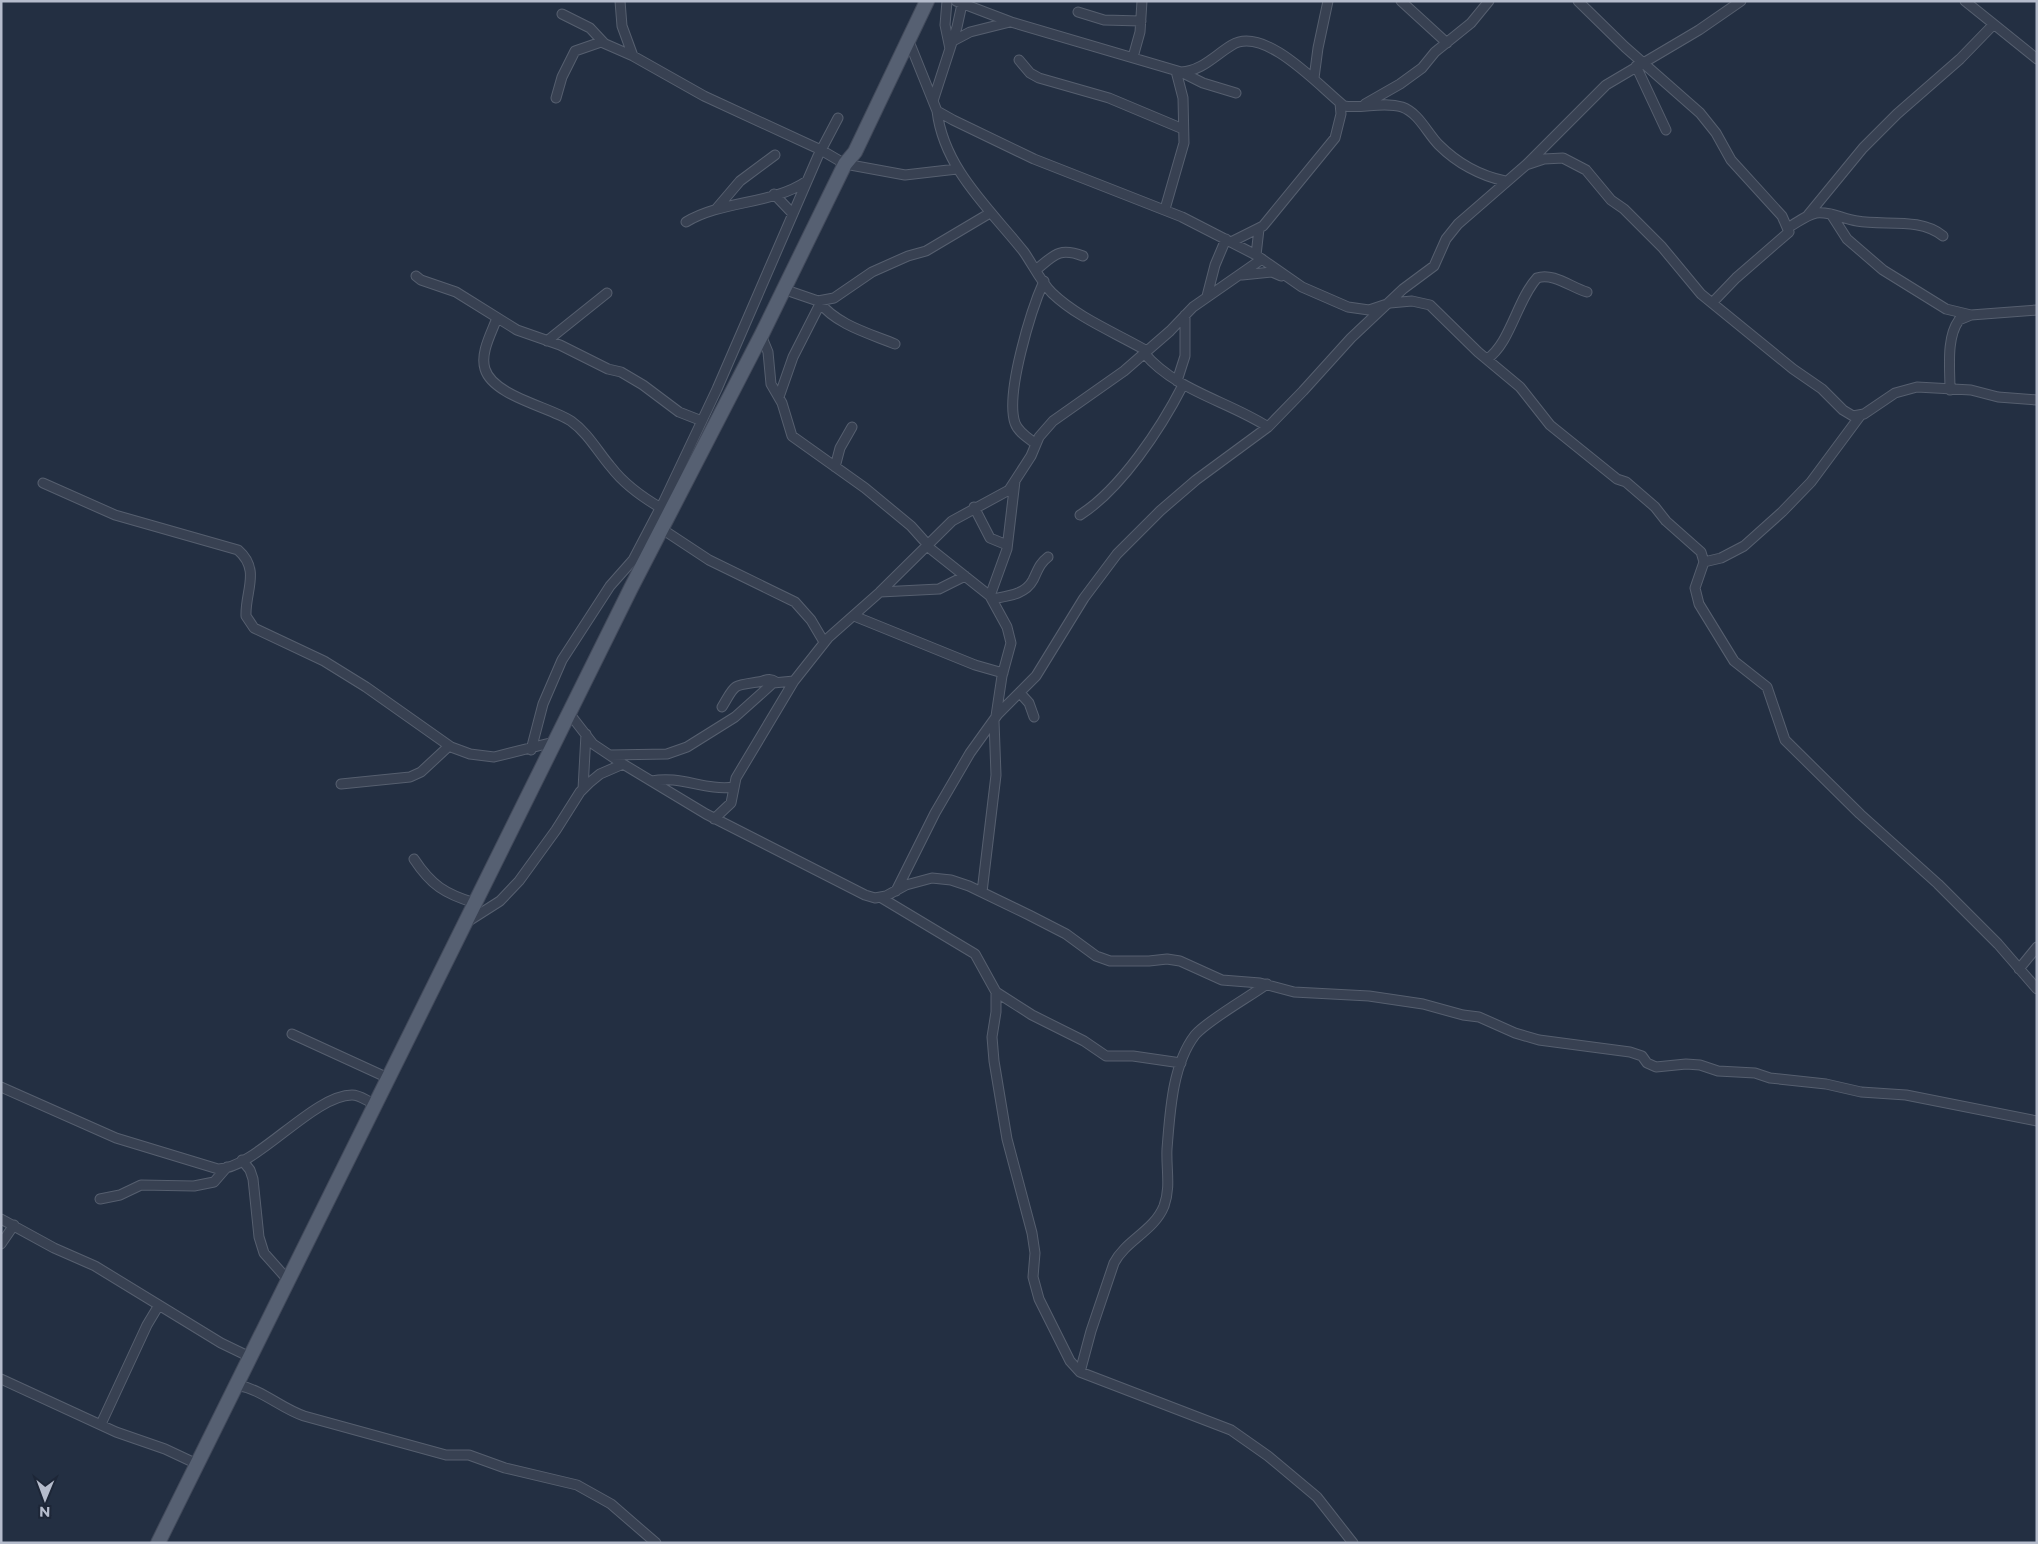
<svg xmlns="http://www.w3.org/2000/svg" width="2038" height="1544" font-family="Montserrat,sans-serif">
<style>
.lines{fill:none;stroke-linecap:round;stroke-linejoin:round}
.minor-casing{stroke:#565f6f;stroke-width:11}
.primary-casing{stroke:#424a5b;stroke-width:16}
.minor{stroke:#384152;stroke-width:9}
.primary{stroke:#566072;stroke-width:14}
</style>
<rect width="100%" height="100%" fill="#232f42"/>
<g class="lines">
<g class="minor-casing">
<path id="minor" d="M620 1 622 26 633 56
M947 1 945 25 950 49
M956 1 1011 22 1181 72C1202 71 1215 55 1232 45 1265 25 1320 87 1344 106 1363 109 1383 101 1402 107 1419 113 1427 133 1439 145 1457 163 1481 176 1505 181
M1401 1 1447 43
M1578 1 1625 47 1700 113 1716 133 1731 160 1782 216 1789 232 1736 278 1712 303
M1965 1 2037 59
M1078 12 1104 20 1141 21
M562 14 590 28 604 43
M908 39 937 111 953 120 1034 159 1182 217 1256 255 1302 287 1348 307 1369 310 1390 303 1412 301 1430 305 1478 352 1520 387 1550 425 1617 479 1626 482 1655 507 1666 521 1701 552 1704 562 1695 588 1699 604 1734 661 1767 687 1785 740 1860 814 1938 884 1998 944 2037 989
M953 41 970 32 1010 22
M1133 57 1140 32 1142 1
M1019 60 1030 73 1039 78 1109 98 1183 129
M1636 66 1666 130
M1181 72 1203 83 1236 93
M1314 78 1318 48 1328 1
M556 98 562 77 575 51 601 42 633 56 704 96 821 150 845 164 905 175 957 169
M933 101 957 27 962 4
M1365 104 1400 84 1422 68 1435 52 1471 23 1489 1
M937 111C944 169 990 209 1024 252 1033 265 1041 282 1052 293 1078 318 1116 333 1147 351
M1526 165 1544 159 1563 158 1586 170 1611 200 1624 209 1662 247 1701 294 1793 369 1822 389 1843 410 1853 416 1864 414 1895 393 1917 387 1971 390 1998 397 2037 400
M774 194 793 214
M717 208 740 181 775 155
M1165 209 1184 143 1183 98 1176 71
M1831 214 1847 239 1883 270 1946 309 1971 315
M1808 215 1863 148 1897 114 1960 59 1993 25
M686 222C722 200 772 205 807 181
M1789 227C1797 223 1806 215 1816 213 1830 211 1843 219 1857 221 1884 226 1920 217 1943 236
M1231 242 1263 226 1335 138 1341 114 1340 103
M1256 255 1259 229
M1036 270C1054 255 1059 247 1083 256
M1242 275 1272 272 1281 276
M416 276 421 280 456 292 517 330 560 345 608 369 621 372 643 385 679 412 702 421
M783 289 818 301 834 298 872 272 908 256 926 251 990 213
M1207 296 1215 265 1226 239
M818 301C837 325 868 333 895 344
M497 318C491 334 480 353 485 369 493 396 550 407 571 421 588 433 598 452 611 467 624 484 642 497 661 508
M761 335 768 352 771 384 782 403 792 436 865 488 911 526 928 545
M547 341 607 293
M1144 353C1176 391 1228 401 1268 427
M1487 359C1510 344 1517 300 1537 278 1553 272 1572 288 1587 292
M1177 381 1185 356V315
M1950 390C1950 368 1946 338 1959 320L1971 315 2037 310
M779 397 793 357 820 304
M1036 444C1028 438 1018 432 1015 423 1005 394 1031 310 1044 281
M835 467 840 448 852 427
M43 483 115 515 238 550C261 570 245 591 246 616L254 628 324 661 366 687 451 747 470 754 494 757 554 742
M974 507 990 538 1007 545
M1080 515C1121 489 1161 428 1183 385
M662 529 709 560 795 602 811 620 824 642
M927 546 990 596 1007 627 1011 643 1002 676 996 716
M1704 562 1721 558 1744 546 1782 512 1811 482 1860 416
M880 592 939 589 965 576
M990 596 1007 549 1015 481
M992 599C1007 596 1025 595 1033 580 1038 570 1039 564 1048 557
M854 616 975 665 1003 673
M1020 693 1029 703 1034 717
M722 707C736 684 731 686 758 682 765 681 769 677 776 682
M569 713 593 744 623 764 706 814 865 895 875 898 886 896 906 885 932 878 951 880 969 886 1029 915 1066 934 1096 956 1110 961H1149L1167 959 1180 961 1222 980 1260 983 1294 992 1369 996 1423 1004 1463 1015 1479 1017 1515 1033 1539 1040 1630 1052 1642 1056 1647 1063 1656 1067 1686 1064 1700 1065 1718 1071 1755 1073 1770 1078 1826 1084 1861 1092 1906 1095 2037 1121
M531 750 543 704 562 660 610 586 633 560 664 501 717 389 818 156 838 118
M610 755 667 754 687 747 735 717 773 683 794 681
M652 781C680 775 705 791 734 787
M341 784 410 777 421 772 449 746
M583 789 586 734
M714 819 731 803 736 778 794 681 828 638 880 592 952 521 1009 490 1031 456 1039 437 1053 421 1124 371 1170 331 1193 307 1262 259
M414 859C431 885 445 894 475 903
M896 891 935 813 970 753 998 714 1036 676 1084 598 1117 554 1160 511 1196 480 1268 427 1303 391 1351 338 1403 289 1434 266 1446 239 1458 224 1526 165 1606 85 1699 30 1741 1
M982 892 996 775 994 721
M880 897 975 954 996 992 1032 1015 1084 1041 1106 1056H1133L1181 1063
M467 922 500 901 519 881 556 830 580 792 589 783 600 774 623 764
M2019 969 2037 947
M996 992V1012L992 1037 994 1061 1007 1139 1032 1233 1035 1253 1033 1277 1039 1299 1070 1361 1080 1372 1231 1430 1268 1456 1317 1497 1353 1543
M292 1034 388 1078
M1 1087 116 1138 218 1169C255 1169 313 1095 352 1095 359 1095 364 1099 370 1102L373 1109
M242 1160 250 1170 253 1179 259 1237 264 1253 288 1280
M100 1199 120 1195 141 1185 194 1186 214 1182 227 1167
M1 1219 54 1248 95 1266 221 1343 250 1357
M1 1244 14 1225
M1080 1372 1091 1331 1114 1263C1126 1240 1154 1231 1164 1206 1171 1187 1166 1169 1167 1149 1170 1113 1172 1065 1195 1035 1208 1020 1249 997 1267 984
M1 1379 116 1432 165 1449 197 1464
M236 1385C262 1389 280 1408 304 1416L446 1455H469L505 1468 577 1485 611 1504 656 1543
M101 1424 147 1325 159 1305"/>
</g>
<g class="primary-casing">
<path id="primary" d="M158 1543 631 588 762 334 845 164 855 152 927 1"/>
</g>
<use href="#minor" class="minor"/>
<use href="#primary" class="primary"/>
</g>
<rect width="2038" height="1544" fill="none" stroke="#b5bccc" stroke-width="5"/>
<g transform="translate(45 1499) rotate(181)" stroke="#1d2637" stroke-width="4" paint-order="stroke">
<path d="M0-4L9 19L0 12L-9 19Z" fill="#b5bccc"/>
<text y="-8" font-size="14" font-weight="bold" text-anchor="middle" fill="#b5bccc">N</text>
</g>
</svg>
